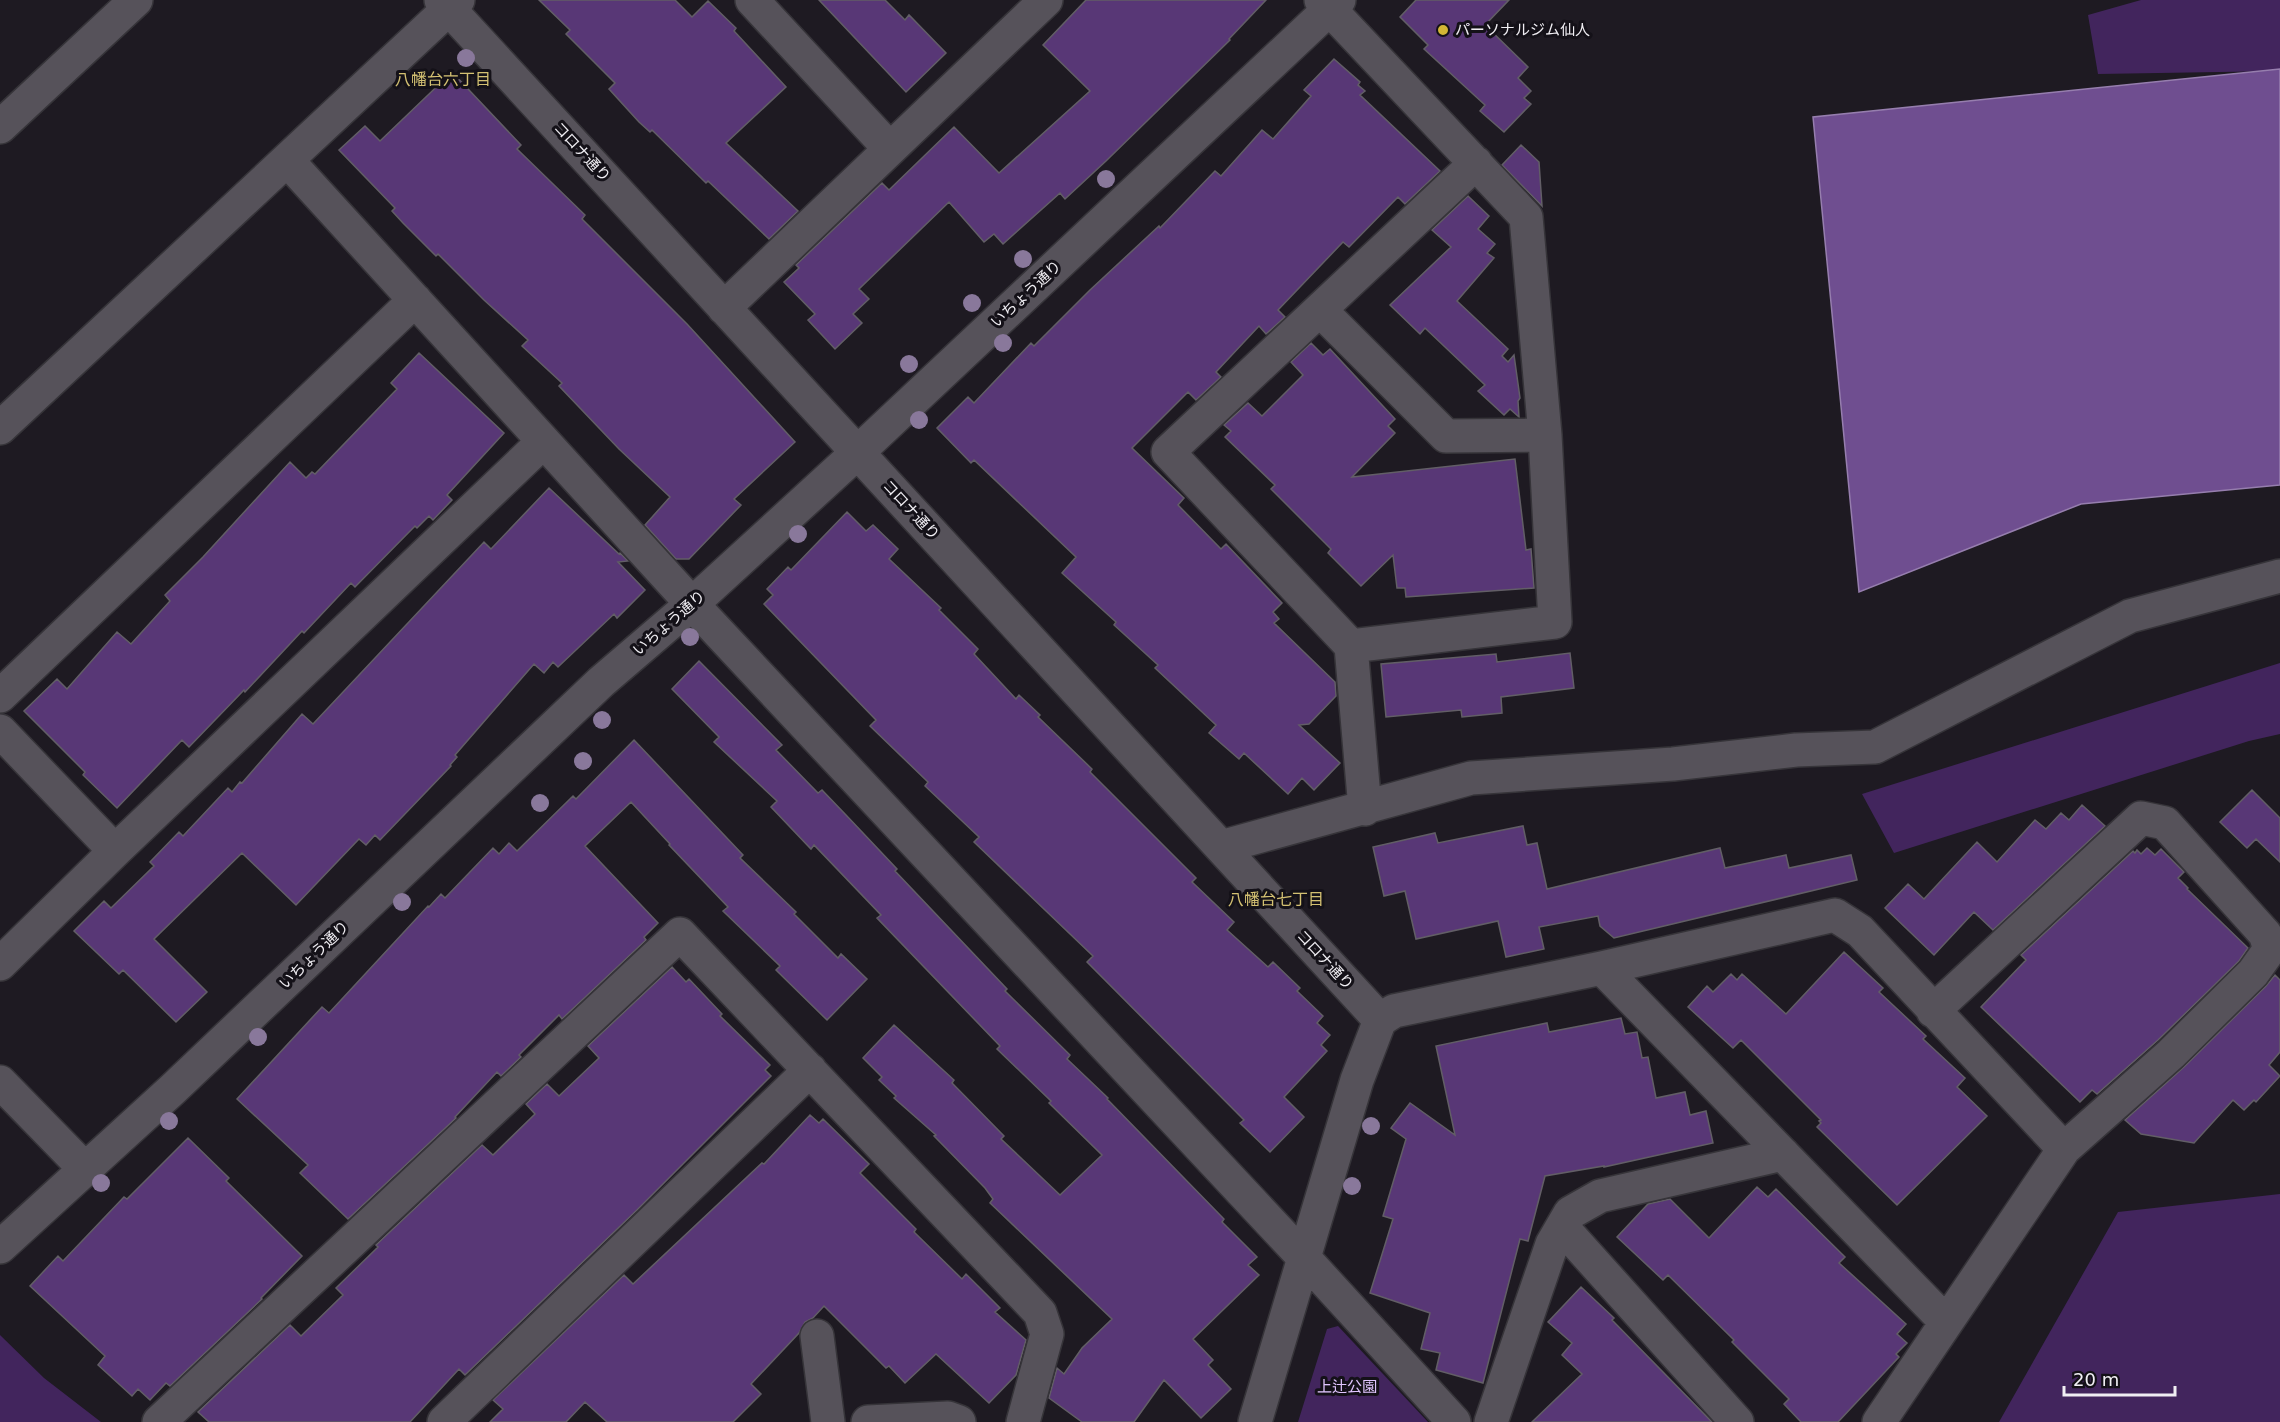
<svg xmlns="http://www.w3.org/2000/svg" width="2280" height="1422" font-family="'DejaVu Sans','Noto Sans JP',sans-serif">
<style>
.green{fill:#42255d}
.water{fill:#6f4e90;stroke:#967eae;stroke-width:1.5}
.building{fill:#583776;stroke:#625e66;stroke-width:1.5}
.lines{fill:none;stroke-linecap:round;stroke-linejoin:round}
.minor-casing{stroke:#363439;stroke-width:36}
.minor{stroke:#56525a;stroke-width:33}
.tree{fill:#89789b}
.poi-dot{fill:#d3b635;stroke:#141118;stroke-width:2}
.labels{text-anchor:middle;stroke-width:6;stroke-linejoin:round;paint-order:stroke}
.poi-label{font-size:15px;fill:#f0eef3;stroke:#141118;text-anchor:start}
.street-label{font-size:15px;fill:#f0eef3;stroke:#141118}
.park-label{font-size:15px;fill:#e0c5fe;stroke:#141118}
.neighbourhood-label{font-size:16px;fill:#d3c072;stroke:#141118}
</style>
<rect width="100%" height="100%" fill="#1e1a22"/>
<path class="green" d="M2141 0H2280V71L2098 74 2088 15Z
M2280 663V734L2249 741 1894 853 1862 794Z
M2280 1194V1422H1999L2118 1212Z
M1338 1326 1428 1422H1298L1327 1329Z
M0 1335 44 1378 101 1422H0Z"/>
<path class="water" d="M2280 69V485L2081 504 1859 592 1813 117Z"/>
<path class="building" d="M539 0H675L692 17 708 1 736 28 734 31 786 87 726 143 798 211 769 239 708 181 706 183 652 130 650 132 639 122 609 89 615 83 566 34 570 30Z
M819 0H885L905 20 909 15 946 53 906 92Z
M1086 0H1266L1229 39 1230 40 1106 161 1065 199 1060 193 1003 244 994 234 984 242 949 202 859 289 869 299 853 314 862 323 835 349 808 320 815 314 784 282 799 268 796 265 882 183 889 190 954 127 999 173 1090 91 1043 45Z
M1416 0H1509L1485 25 1528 67 1518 78 1531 91 1524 98 1531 104 1504 132 1480 111 1485 105 1424 49 1428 45 1400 17Z
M1334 59 1360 82 1358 85 1365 91 1360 95 1440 171 1405 204 1398 197 1349 247 1343 242 1278 310 1285 317 1266 334 1259 326 1216 372 1221 377 1196 400 1188 392 1132 448 1184 498 1178 505 1221 549 1226 544 1282 603 1273 612 1279 619 1274 623 1335 682 1336 696 1309 724 1299 725 1340 763 1314 790 1302 778 1288 794 1244 753 1239 759 1209 733 1216 725 1155 668 1158 665 1114 625 1116 622 1062 573 1076 557 974 460 971 463 937 428 968 397 974 403 1031 343 1034 346 1090 290 1159 226 1160 228 1215 171 1221 176 1262 130 1273 139 1311 96 1304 90Z
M452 72 521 145 517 149 585 215 582 219 687 324 795 442 734 499 741 505 689 559H676L645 525 670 497 619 449 559 386 562 383 522 346 528 340 484 300 438 254 436 256 403 223 392 211 395 208 339 150 365 126 380 141Z
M1521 145 1539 162 1542 206 1502 165Z
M1468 196 1489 216 1478 229 1495 244 1487 253 1494 258 1457 301 1508 349 1502 356 1508 362 1514 355 1520 398 1518 401 1519 417 1510 409 1504 415 1478 391 1485 385 1425 328 1420 334 1390 305 1451 247 1432 230Z
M1311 343 1323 355 1330 349 1395 419 1388 426 1395 433 1352 477 1515 459 1526 550 1531 549 1534 588 1406 597 1405 588H1397L1393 555 1361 586 1328 553 1331 549 1271 489 1275 485 1225 437 1231 431 1224 425 1248 403 1262 416 1303 375 1291 362Z
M419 353 504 433 447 495 452 500 433 520 429 516 417 528 415 526 355 587 351 583 304 633 302 631 245 692 244 690 189 747 182 740 117 808 83 775 85 772 24 711 57 679 67 689 117 632 131 644 170 601 165 595 203 557 290 462 306 478 312 472 315 474 397 389 391 383Z
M549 488 619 554 620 553 628 561 618 562 645 590 617 618 614 614 558 667 553 662 544 673 534 664 455 755 457 757 450 765 451 766 380 840 375 835 366 845 359 839 296 905 242 853 154 939 207 992 176 1022 123 970 119 974 74 931 104 901 111 908 154 866 150 862 179 832 183 836 228 788 232 792 240 782 242 783 302 714 313 724 484 542 491 549Z
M847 512 866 531 873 525 898 549 889 559 941 608 939 610 978 649 974 654 1016 699 1019 695 1040 715 1038 717 1092 769 1090 772 1196 878 1192 882 1234 922 1227 930 1268 967 1273 962 1300 988 1297 991 1323 1016 1317 1023 1330 1035 1321 1045 1327 1051 1284 1097 1304 1117 1270 1152 1240 1123 1244 1120 1087 962 1093 956 974 842 979 837 925 786 928 782 870 726 876 720 764 604 773 595 767 589 788 567 791 570Z
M1570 653 1574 688 1501 697 1502 713 1462 717 1461 710 1386 717 1381 664 1496 654 1497 662Z
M699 661 782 745 776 750 818 793 822 790 846 815 897 869 895 871 1007 989 1005 991 1070 1055 1067 1059 1108 1098 1107 1099 1224 1219 1222 1222 1257 1257 1248 1265 1259 1275 1193 1339 1213 1360 1208 1365 1231 1389 1201 1418 1164 1380 1134 1422H1082L1049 1398 1057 1368 1064 1374 1082 1348 1112 1319 990 1203 993 1199 985 1188 934 1136 936 1135 894 1098 896 1096 879 1080 882 1077 863 1058 894 1025 954 1080 952 1083 1004 1136 1001 1139 1060 1195 1102 1155 1049 1103 1051 1101 997 1049 1000 1046 877 918 881 915 814 845 811 849 771 807 777 801 714 742 719 737 672 689Z
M634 740 743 855 740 858 796 912 794 914 838 958 841 954 867 979 827 1020 776 970 780 966 723 911 728 907 669 845 670 844 631 802 585 846 658 923 644 937 646 940 562 1019 559 1015 519 1055 521 1057 501 1076 497 1072 455 1117 456 1118 348 1219 300 1173 308 1165 237 1099 322 1007 329 1013 428 906 429 907 441 894 445 898 493 848 499 854 509 843 517 851 573 796 576 799Z
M2252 790 2280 818V862L2256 839 2247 848 2220 822Z
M2082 805 2105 826 1993 930 1974 912 1934 955 1885 908 1908 884 1924 899 1977 842 1997 862 2035 820 2046 829 2061 813 2069 820Z
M1523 826 1527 845 1537 843 1547 889 1720 848 1725 868 1786 855 1789 868 1851 855 1857 880 1614 938 1600 926 1598 916 1539 927 1544 949 1506 957 1498 921 1416 939 1405 891 1384 896 1373 847 1435 833 1438 843Z
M2147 848 2155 855 2161 849 2184 872 2178 878 2188 888 2187 889 2248 948 2239 961 2158 1040 2097 1094 2092 1090 2080 1102 1981 1007 2026 960 2021 955 2133 851 2135 853 2137 850 2141 854Z
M1844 952 1883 988 1879 992 1926 1036 1923 1039 1965 1078 1957 1087 1987 1116 1897 1205 1817 1127 1821 1123 1819 1121 1821 1120 1741 1040 1733 1048 1688 1007 1707 986 1713 992 1731 974 1737 980 1742 974 1786 1014Z
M672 967 686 982 689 979 722 1014 720 1016 770 1065 765 1070 771 1076 637 1210 465 1375 459 1369 410 1422H209L198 1412 290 1325 301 1336 343 1295 336 1288 378 1247 376 1245 482 1145 493 1155 535 1114 526 1104 547 1084 559 1096 599 1058 588 1046Z
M2275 975 2280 980V1052L2269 1065 2280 1076 2256 1102 2254 1100 2244 1110 2233 1100 2194 1143 2141 1134 2125 1120 2184 1067 2266 986Z
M1621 1018 1625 1034 1637 1032 1642 1058 1648 1057 1656 1098 1685 1092 1690 1115 1706 1111 1713 1143 1604 1167V1166L1545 1176 1528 1241 1520 1239 1483 1383 1436 1370 1440 1353 1421 1349 1430 1313 1370 1293 1393 1219 1383 1216 1406 1139 1391 1128 1410 1103 1455 1135 1436 1046 1547 1023 1549 1032Z
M810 1115 819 1123 823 1119 869 1164 860 1173 916 1229 914 1232 962 1279 966 1274 1000 1308 995 1312 1026 1340 1016 1375 989 1403 936 1354 905 1383 889 1366 886 1368 824 1306 813 1318 805 1322 799 1333 751 1384 761 1394 733 1422H607L585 1402 566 1422H490L503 1409 493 1400 624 1275 633 1284 762 1163 764 1164Z
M188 1138 229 1178 226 1181 302 1256 261 1298 262 1299 170 1386 166 1383 150 1400 138 1389 132 1396 98 1365 105 1356 30 1286 58 1256 63 1261 124 1197 127 1199Z
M1757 1187 1768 1197 1776 1189 1845 1257 1839 1263 1906 1324 1897 1334 1907 1343 1896 1354 1899 1357 1838 1422H1801L1784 1404 1789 1399 1732 1342 1734 1340 1668 1275 1663 1280 1617 1237 1648 1204 1670 1199 1709 1238Z
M1581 1287 1614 1318 1612 1320 1712 1422H1532L1582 1374 1562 1355 1572 1343 1548 1322Z"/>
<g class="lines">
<g class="minor-casing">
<path id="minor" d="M441 0 1380 1020
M752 0 890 149
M1321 0 1526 217 1545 435 1555 622 1351 646
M0 127 136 0
M287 160 692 604 1305 1259 1454 1422
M724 308 1046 0
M1321 311 1446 436 1545 435
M0 428 458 0
M0 696 415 300
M0 731 115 851
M1365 809 1351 646 1168 452 1476 163
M1221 847 1471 778 1673 764 1796 750 1875 747 2130 616 2280 576
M0 964 115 851 543 442
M1602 968 1946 1322
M0 1082 85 1169
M1562 1227 1737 1422
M0 1247 173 1089 601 682 692 604 858 452 1339 0
M817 1336 828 1422
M159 1422 680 934 1040 1313 1047 1334 1023 1422
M444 1422 810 1070
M868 1422 948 1418 959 1422
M1255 1422 1357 1080 1380 1020 1394 1011 1602 968 1835 915 1860 931 2064 1149
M1491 1422 1552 1244 1570 1213 1600 1196 1783 1154
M1879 1422 2064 1149 2171 1054 2253 973 2270 949 2265 934 2165 823 2141 818 1933 1011"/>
</g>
<use href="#minor" class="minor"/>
</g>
<g class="tree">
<circle cx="466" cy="58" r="9"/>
<circle cx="1106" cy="179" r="9"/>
<circle cx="1023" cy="259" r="9"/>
<circle cx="972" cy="303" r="9"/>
<circle cx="1003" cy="343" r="9"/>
<circle cx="909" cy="364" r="9"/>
<circle cx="919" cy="420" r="9"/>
<circle cx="798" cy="534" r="9"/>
<circle cx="690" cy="637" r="9"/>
<circle cx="602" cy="720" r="9"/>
<circle cx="583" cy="761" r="9"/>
<circle cx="540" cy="803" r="9"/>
<circle cx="402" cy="902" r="9"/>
<circle cx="258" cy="1037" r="9"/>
<circle cx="169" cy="1121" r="9"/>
<circle cx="1371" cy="1126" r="9"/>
<circle cx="101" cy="1183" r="9"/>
<circle cx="1352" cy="1186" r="9"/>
</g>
<circle class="poi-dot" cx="1443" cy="30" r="6"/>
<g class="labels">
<g class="poi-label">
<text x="1455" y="35">パーソナルジム仙人</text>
</g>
<g class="street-label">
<text transform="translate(582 152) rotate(47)" y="5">コロナ通り</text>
<text transform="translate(1026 294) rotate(-43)" y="5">いちょう通り</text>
<text transform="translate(911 510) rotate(47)" y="5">コロナ通り</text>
<text transform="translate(669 623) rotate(-41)" y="5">いちょう通り</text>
<text transform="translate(314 955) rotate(-44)" y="5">いちょう通り</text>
<text transform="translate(1325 960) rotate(47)" y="5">コロナ通り</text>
</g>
<g class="park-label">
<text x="1347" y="1392">上辻公園</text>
</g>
<g class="neighbourhood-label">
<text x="443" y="85">八幡台六丁目</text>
<text x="1276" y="905">八幡台七丁目</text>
</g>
</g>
<path d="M2064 1386v9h111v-9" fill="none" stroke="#f0eef3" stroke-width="3"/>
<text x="2073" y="1386" font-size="18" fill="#f0eef3" stroke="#141118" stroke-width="4.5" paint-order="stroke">20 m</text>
</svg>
